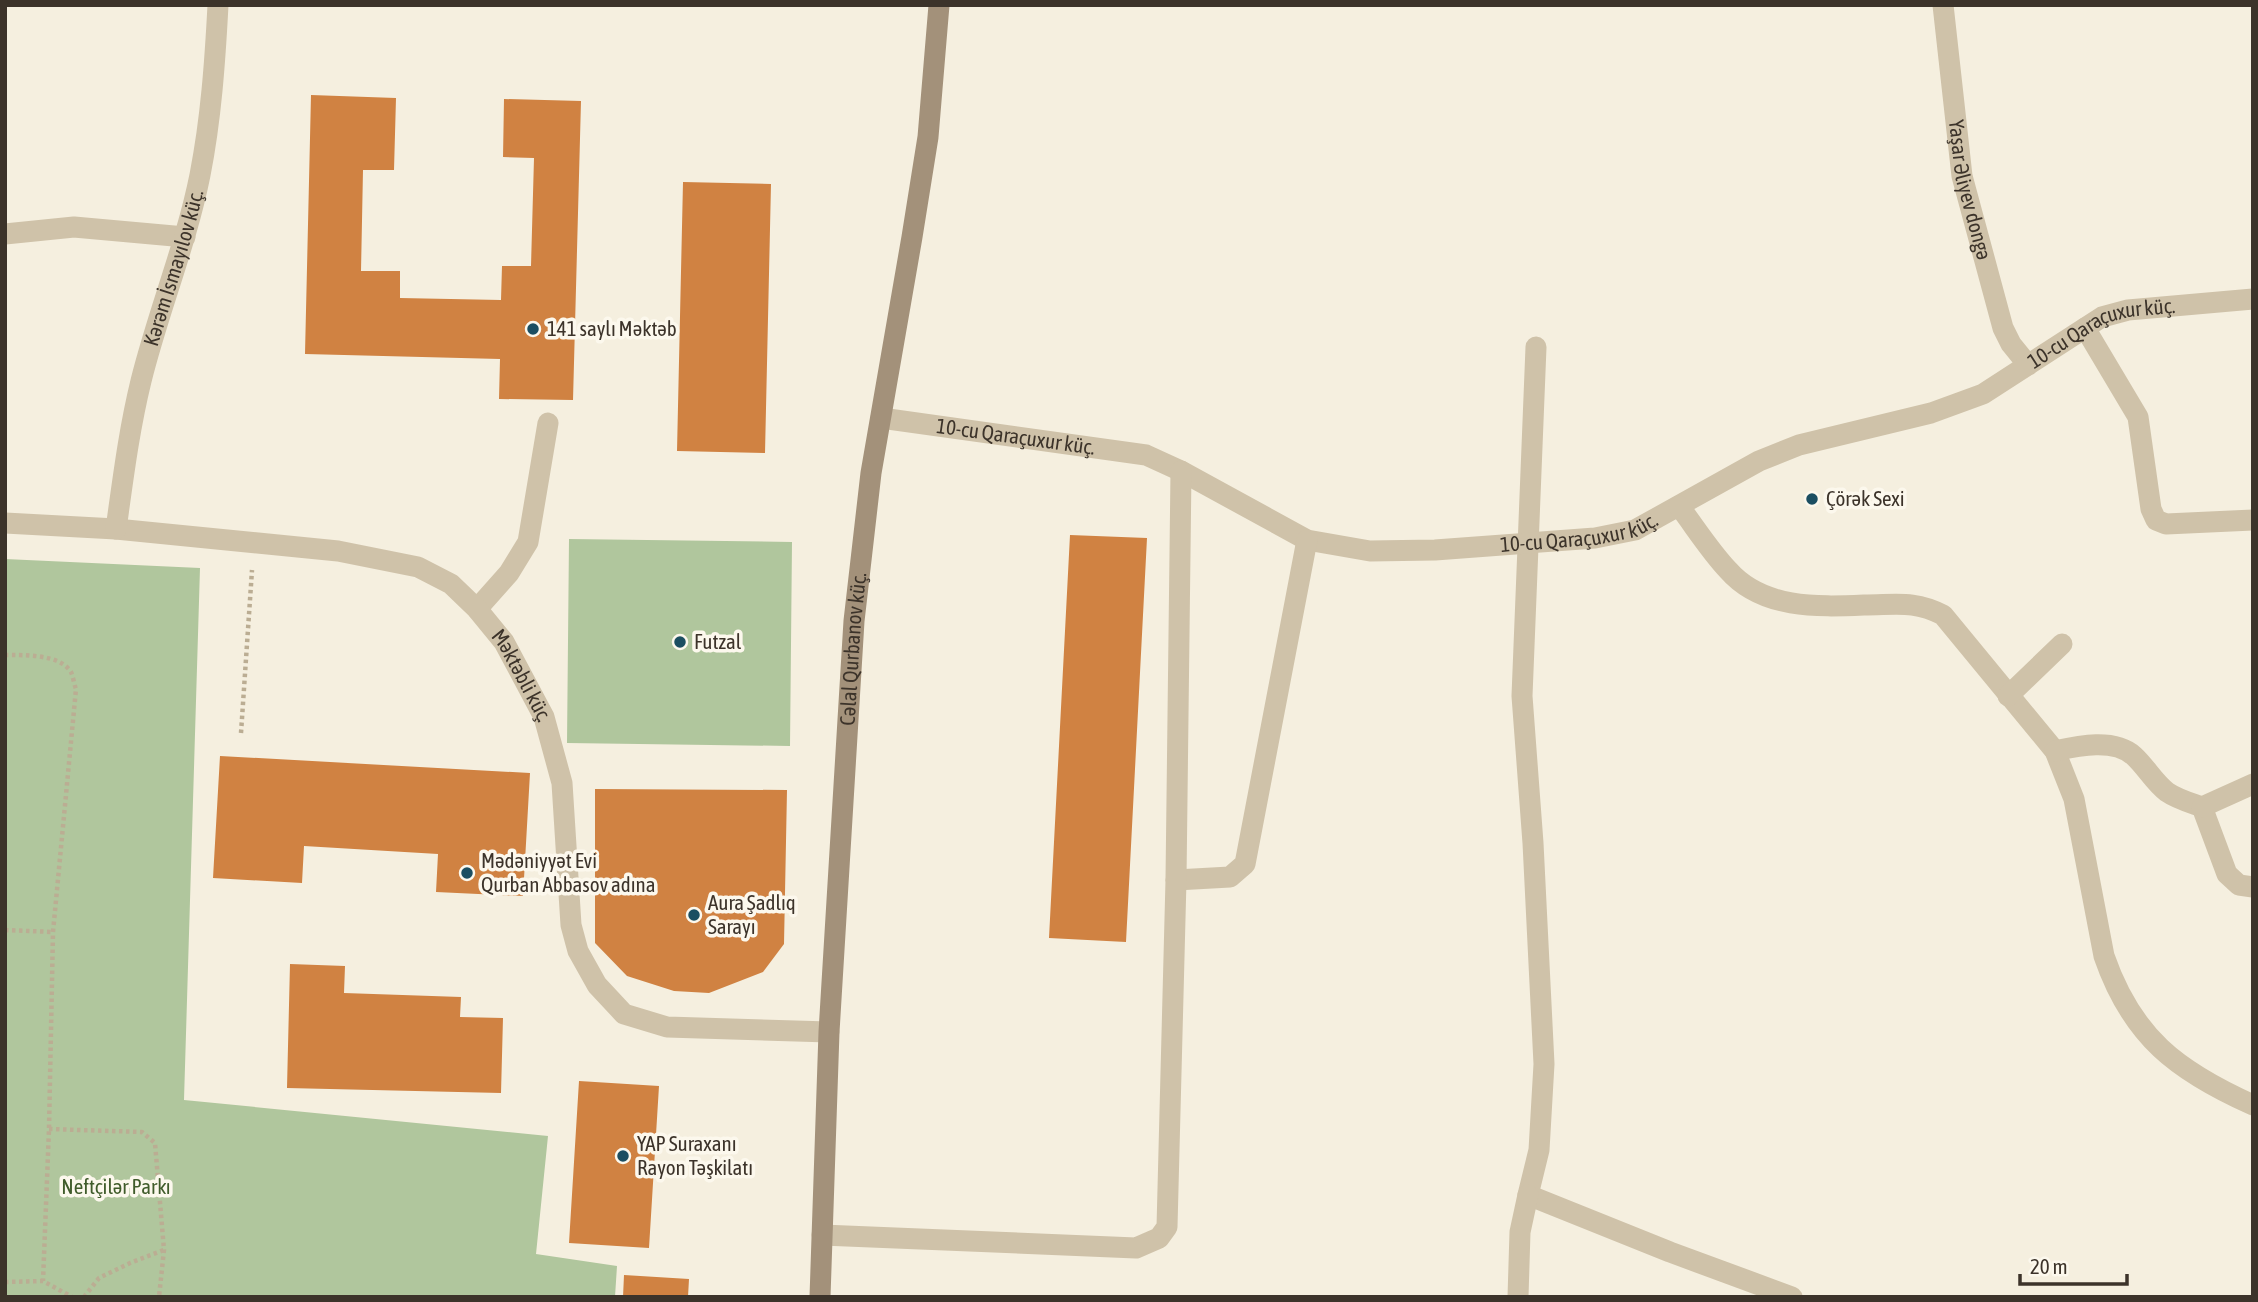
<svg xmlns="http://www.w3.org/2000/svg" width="2258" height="1302" font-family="'Asap Condensed',sans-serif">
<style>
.green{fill:#b0c69d}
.building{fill:#d08242}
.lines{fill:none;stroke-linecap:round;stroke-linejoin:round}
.path{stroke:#bbad93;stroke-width:4.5;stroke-dasharray:3.5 3.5;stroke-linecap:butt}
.lane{stroke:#cfc2a9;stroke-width:21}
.street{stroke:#cfc2a9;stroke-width:21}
.secondary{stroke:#a3917a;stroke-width:21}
.poi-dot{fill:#1b4e61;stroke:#fcf8ed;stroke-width:2.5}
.labels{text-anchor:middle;stroke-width:7;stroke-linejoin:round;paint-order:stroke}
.street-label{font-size:21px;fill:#3c332a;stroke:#fcf8ed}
.poi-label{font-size:21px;fill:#3c332a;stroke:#fcf8ed;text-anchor:start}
.park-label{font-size:21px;fill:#405c2b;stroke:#fcf8ed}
</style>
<rect width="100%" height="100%" fill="#f5efdf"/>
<path class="green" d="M569 539 792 542 790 746 567 743Z
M5 559 200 568 184 1100 548 1136 536 1254 617 1266 615 1297H5Z"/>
<path class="building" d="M311 95 396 98 394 170H363L361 271H400V298L501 300 502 266H531L534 158 503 157 504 99 581 101 573 400 499 399 500 359 305 354Z
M683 182 771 184 765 453 677 451Z
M1070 535 1147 538 1126 942 1049 938Z
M220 756 530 773 523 896 436 892 438 854 304 846 302 883 213 878Z
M595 789 787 790 784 944 763 972 709 993 674 991 627 976 595 943Z
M290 964 345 966 344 993 461 997 460 1017 503 1018 501 1093 287 1088Z
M579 1081 659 1086 649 1248 569 1243Z
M624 1275 689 1279 688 1297H623Z"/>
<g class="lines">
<path class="path" d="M5 655C24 655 60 654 71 672 73 676 74 684 76 689L53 932 49 1129 43 1281
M241 733 252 570
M5 930 53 932
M49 1129 142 1132 155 1143 164 1250 159 1297
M5 1282 43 1281 72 1297
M84 1297 99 1278 130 1263 164 1250"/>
<path class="lane" d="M477 609 509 573 528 542 548 423"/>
<g class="street">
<path id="s1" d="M1943 5 1962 176 2003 328 2011 344 2028 365"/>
<path d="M5 234 74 227 185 237"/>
<path d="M2085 328 2138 417 2151 509 2156 520 2166 524 2253 520"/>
<path d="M1536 347 1522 696 1533 843 1544 1064 1539 1150 1528 1195 1670 1252 1792 1297"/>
<path id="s2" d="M881 418 1146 455 1181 471 1307 540 1370 551 1435 550 1595 538 1635 530 1759 461 1799 445 1931 413 1983 394 2102 317 2128 310 2253 299"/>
<path d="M1679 506C1695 527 1710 551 1728 570 1762 609 1817 607 1864 605 1896 605 1914 600 1943 615L2055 751 2074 799 2104 956C2132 1037 2177 1071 2253 1105"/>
<path id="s3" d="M5 523 116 529 338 551 418 567 451 584 477 609 504 642 544 717 562 783 571 925 578 951 597 985 624 1014 667 1027 829 1032"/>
<path id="s4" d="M116 529C123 479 129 430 141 381 158 312 186 245 200 175 211 119 215 62 218 5"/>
<path d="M2008 696 2062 644"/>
<path d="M2055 751C2078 746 2114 738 2134 756 2146 767 2154 782 2167 792 2177 799 2191 803 2202 807L2227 874 2239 885 2253 887"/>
<path d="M2202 807 2253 784"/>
<path d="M1176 880 1230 877 1245 864 1307 540"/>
<path d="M822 1235 1136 1248 1159 1238 1167 1227 1176 880 1181 471"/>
<path d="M1518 1297 1520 1232 1528 1195"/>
</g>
<path class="secondary" id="s5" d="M820 1297 829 1032 854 621 871 473 912 237 928 137 939 5"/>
</g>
<g class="poi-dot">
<circle cx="533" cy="329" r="7"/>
<circle cx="1812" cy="499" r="7"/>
<circle cx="680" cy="642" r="7"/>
<circle cx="467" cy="873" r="7"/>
<circle cx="694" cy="915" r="7"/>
<circle cx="623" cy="1156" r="7"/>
</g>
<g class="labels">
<g class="street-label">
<text dy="7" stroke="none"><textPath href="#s1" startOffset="187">Yaşar Əliyev dongə</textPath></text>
<text dy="7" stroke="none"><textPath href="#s4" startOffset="268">Kərəm İsmayılov küç.</textPath></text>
<text dy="7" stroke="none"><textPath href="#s2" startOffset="1292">10-cu Qaraçuxur küç.</textPath></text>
<text dy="7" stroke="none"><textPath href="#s2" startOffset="136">10-cu Qaraçuxur küç.</textPath></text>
<text dy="7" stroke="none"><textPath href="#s2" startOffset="724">10-cu Qaraçuxur küç.</textPath></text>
<text dy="7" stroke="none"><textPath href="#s5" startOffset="649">Cəlal Qurbanov küç.</textPath></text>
<text dy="7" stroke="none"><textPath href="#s3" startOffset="570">Məktəbli küç.</textPath></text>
</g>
<g class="poi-label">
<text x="547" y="336">141 saylı Məktəb</text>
<text x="1826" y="506">Çörək Sexi</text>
<text x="694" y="649">Futzal</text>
<text x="481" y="868">Mədəniyyət Evi<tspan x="481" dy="24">Qurban Abbasov adına</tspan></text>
<text x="708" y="910">Aura Şadlıq<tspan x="708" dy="24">Sarayı</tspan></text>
<text x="637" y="1151">YAP Suraxanı<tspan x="637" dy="24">Rayon Təşkilatı</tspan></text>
</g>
<g class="park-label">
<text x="116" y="1194">Neftçilər Parkı</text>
</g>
</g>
<rect width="2258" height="1302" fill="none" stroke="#3c332a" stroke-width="14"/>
<path d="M2020 1274v10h107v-10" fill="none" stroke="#3c332a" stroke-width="3.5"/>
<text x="2030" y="1274" font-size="21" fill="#3c332a" stroke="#fcf8ed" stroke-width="5" paint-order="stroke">20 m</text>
</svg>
